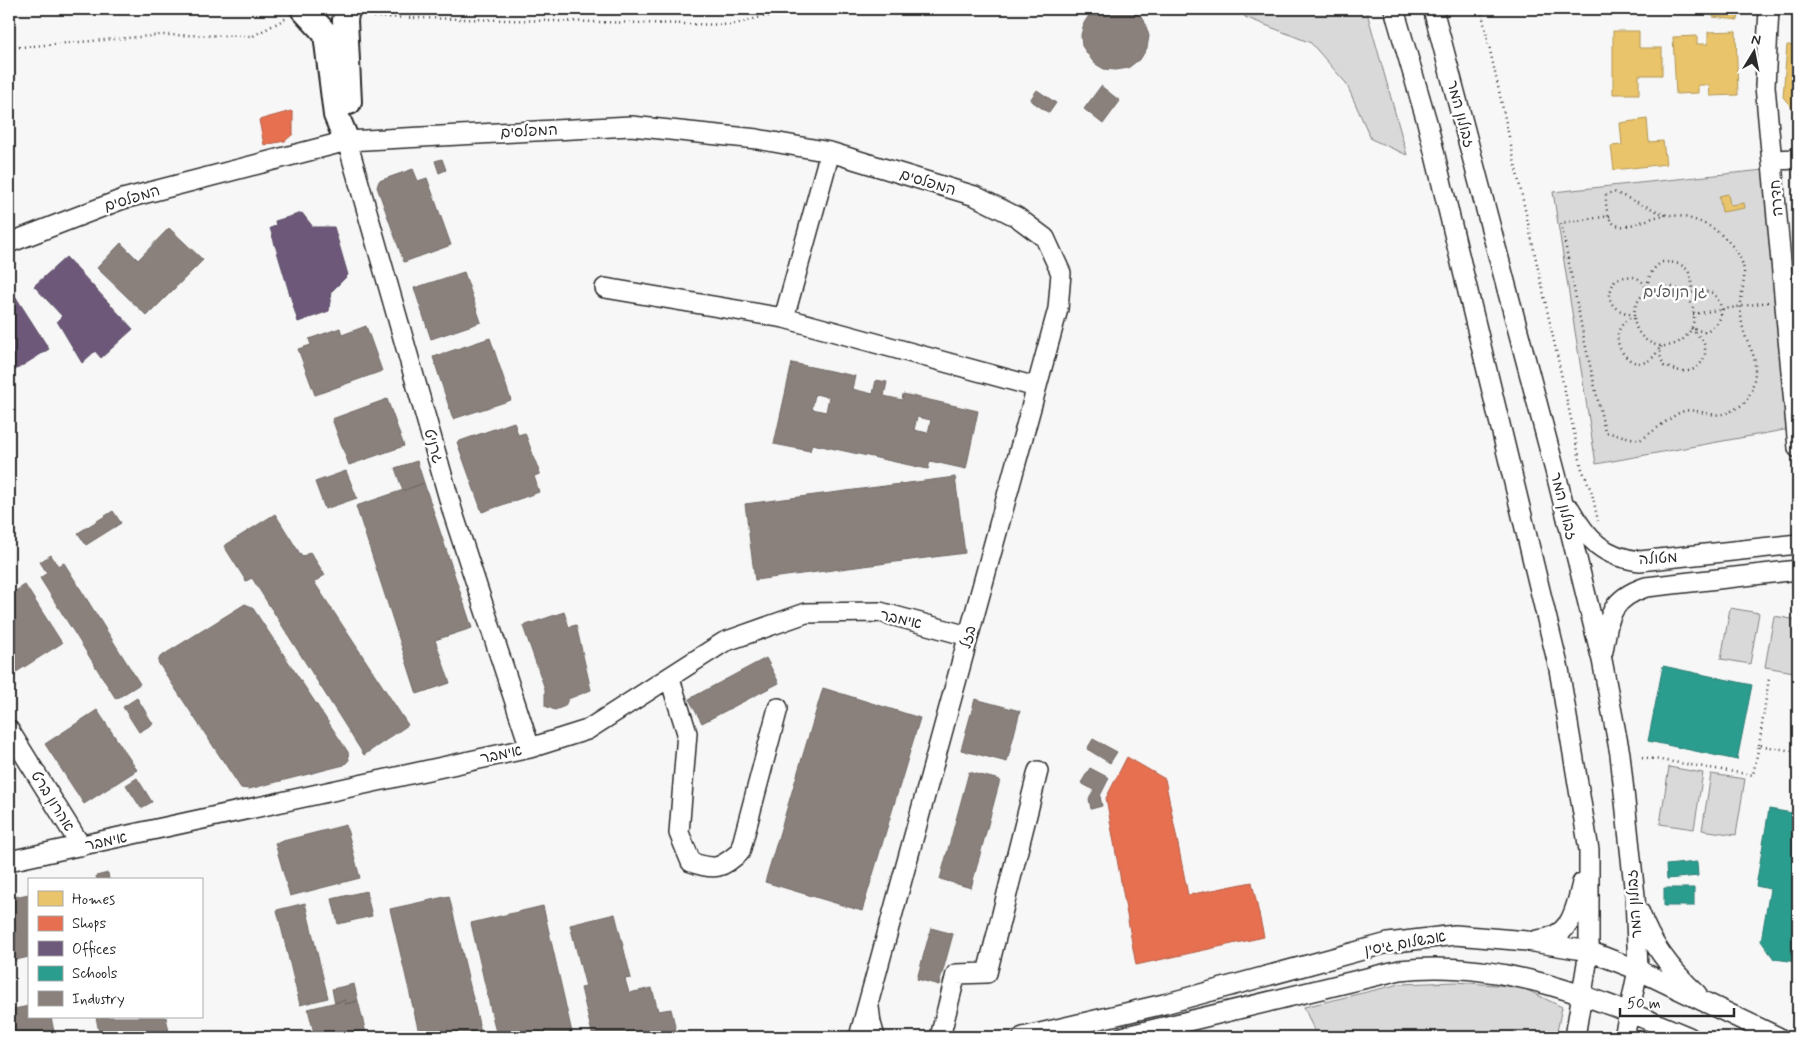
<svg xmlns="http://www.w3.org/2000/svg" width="1807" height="1046" font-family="Mynerve,'Playpen Sans Hebrew',sans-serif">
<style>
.green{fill:#d9d9d9;stroke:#828282}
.homes{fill:#e9c46a;stroke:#b09657}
.shops{fill:#e76f51;stroke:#af5b46}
.offices{fill:#6d597a;stroke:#594b62}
.schools{fill:#2a9d8f;stroke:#2a7b71}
.industry{fill:#8a817c;stroke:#6e6764;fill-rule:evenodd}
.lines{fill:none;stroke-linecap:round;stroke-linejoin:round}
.minor-casing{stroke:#2b2b2b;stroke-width:22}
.major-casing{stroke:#2b2b2b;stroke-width:28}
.path{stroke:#2b2b2b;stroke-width:2.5;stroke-dasharray:1 4;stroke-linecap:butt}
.minor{stroke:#fff;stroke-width:19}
.major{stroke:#fff;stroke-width:24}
.labels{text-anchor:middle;stroke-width:5;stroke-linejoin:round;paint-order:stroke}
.street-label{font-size:15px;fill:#2b2b2b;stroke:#fff}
.park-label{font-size:15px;fill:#565656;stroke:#fff}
</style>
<rect width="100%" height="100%" fill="#f7f7f7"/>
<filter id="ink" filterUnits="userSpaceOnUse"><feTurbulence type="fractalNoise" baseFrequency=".02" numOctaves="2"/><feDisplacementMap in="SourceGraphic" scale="10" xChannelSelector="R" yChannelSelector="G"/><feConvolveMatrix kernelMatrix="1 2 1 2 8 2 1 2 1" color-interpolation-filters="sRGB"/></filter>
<g filter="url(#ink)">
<path class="green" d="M1243 9H1366L1407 155 1371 139 1346 83 1311 43 1245 17Z
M1773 169 1795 428 1596 464 1553 192Z
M1730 608 1759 613 1750 664 1721 659Z
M1774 616 1798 620V647L1794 672 1765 667Z
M1669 767 1703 773 1694 829 1660 824Z
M1711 774 1745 779 1736 835 1702 830Z
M1456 982 1521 987 1562 1007 1556 1037H1317L1304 1007 1400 984Z"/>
<path class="homes" d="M1677 9H1702V12Z
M1714 9H1740L1738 20 1713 17Z
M1788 9H1798V21H1793L1795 10Z
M1613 31H1639V48H1662V75H1639V94H1613Z
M1736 31 1738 95 1710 96 1709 85H1698V93L1676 94 1673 37 1697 36V44H1708V32Z
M1787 45 1798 46V115L1783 97Z
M1647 119 1649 142 1663 141 1666 164 1614 170 1611 146 1622 145 1620 123Z
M1728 194 1730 205 1744 203 1745 208 1722 212 1719 196Z"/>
<path class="shops" d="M291 111 293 113V134L285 141 264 145 259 120Z
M1127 757 1165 779 1188 895 1252 882 1264 937 1136 965 1106 798Z"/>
<path class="offices" d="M302 213 313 227H334L348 275 331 292 329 311 298 322 270 228 276 226 275 221Z
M66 257 133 329 101 358 95 351 82 363 57 321 62 316 34 286Z
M10 288 49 349 12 372 9 367Z"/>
<path class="schools" d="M1663 666 1752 685 1737 760 1648 741Z
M1769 809 1798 814V962L1774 959 1761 941 1770 889 1756 886Z
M1697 862 1698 876 1667 879 1666 865Z
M1664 888H1694V906H1664Z"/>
<path class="industry" d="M1097 9H1133L1144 20 1149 36 1147 48 1141 58 1128 68 1116 70 1104 69 1094 63 1082 46 1081 35 1084 23 1090 14Z
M1101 86 1120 101 1103 124 1084 109Z
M1037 90 1056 103 1049 113 1030 100Z
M442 159 446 170 439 173 435 161Z
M413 169 418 181 427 178 451 245 404 262 377 187 379 181Z
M169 228 203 260 147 316 97 268 121 243 138 260Z
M464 272 481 322 431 339 414 288Z
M366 326 382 371 315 395 298 349 311 345 309 339 340 328 342 335Z
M490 338 511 400 453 419 433 357Z
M792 363 855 376 852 389 873 394 876 380 887 382 884 396 902 400 903 394 978 411 966 469 930 461 928 469 812 444 810 451 774 444ZM815 394 829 397 826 412 812 409ZM917 417 931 420 928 433 914 430Z
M387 399 404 446 349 465 332 419Z
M514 422 518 435 525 433 540 474 534 476 539 492 482 512 457 442Z
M417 461 424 483 403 491 395 468Z
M346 471 357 498 325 509 315 482Z
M955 477 965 553 755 580 745 504Z
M424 483 472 628 435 640 450 683 417 694 356 506Z
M113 511 121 523 86 545 78 533Z
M275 514 302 557 310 552 325 575 314 582 408 725 364 755 252 578 246 581 224 546Z
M51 555 58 566 64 563 140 684 116 699 40 578 47 573 40 562Z
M25 585 62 643 10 676 9 595Z
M245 604 252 607 348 752 349 760 344 765 249 789 241 788 161 667 158 662 160 657Z
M564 612 569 627 576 625 591 690 568 699 565 706 555 710 545 706V689L523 626Z
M766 658 779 683 702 723 689 699Z
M823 688 920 718 862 911 765 882Z
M137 698 153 724 139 732 123 707Z
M975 699 1020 711 1007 762 961 750Z
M97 710 137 770 84 804 45 744Z
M1093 739 1117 752 1110 763 1087 749Z
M1090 768 1109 778 1100 796 1102 806 1091 809 1089 799 1094 790 1081 783Z
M969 772 1000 780 971 888 940 879Z
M137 778 152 802 141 808 126 785Z
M14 801 15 818H9V802Z
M346 825 360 878 290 896 275 843Z
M108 873 109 880H97L96 876Z
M366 891 372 916 338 924 332 899Z
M29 894V957L11 961 9 956V898Z
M449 896 482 1037H420L390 909Z
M305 903 328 998 300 1005 277 910Z
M543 906 573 1037H497L471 923Z
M615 914 631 978 625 979 629 993 652 988 658 1011 671 1009 676 1030 659 1034 660 1037H593L581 988 586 987 570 925Z
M931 928 953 934 939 985 917 979Z
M354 984 358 1001 345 1004V1000L335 1003 332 989Z
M345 1000V1004L358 1001 367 1037H315L308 1009Z
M29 1006V1017H51L55 1037H9V1010Z
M96 1017H166L170 1037H100Z"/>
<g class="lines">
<g class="minor-casing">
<path id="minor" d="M1394 9 1427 122 1559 669 1589 850V951L1575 1037
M1433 9 1558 482 1602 660 1620 754 1635 896 1638 970 1624 1037
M1769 9 1765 86 1798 448
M347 141 453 513 530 748
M1773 160 1798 159
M9 243 123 199 347 141 631 126 757 139 830 152 975 196 1017 217 1045 238 1061 273 1058 309 859 1037
M605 288 784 318 830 152
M784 318 1036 387
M1570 509C1587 540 1604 557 1640 561L1798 544
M1603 651C1609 616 1610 599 1646 587L1798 570
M670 679 687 733 679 833 691 862C716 871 721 868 740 852L778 708
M9 730 81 846
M9 861 530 748 587 730 724 642 806 613 880 612 968 636
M1640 913C1651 945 1672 971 1697 994
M1537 940C1571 937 1575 912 1582 883
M869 1007 871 1023 875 1037
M940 1037 956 974 987 973 1038 771
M1023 1037 1164 1004 1388 943 1455 935 1527 941 1589 951 1638 970 1778 1037
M1122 1037 1400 970C1501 958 1598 999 1689 1037"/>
</g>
<g class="major-casing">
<path id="major" d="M303 9 326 34 336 115 347 141
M347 9 345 20 349 102"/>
</g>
<path class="path" d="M1481 9 1582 469 1592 493 1598 521
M365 13 374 17 732 25 761 17 821 9
M9 48 162 35 253 36 287 18
M1610 216 1561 223 1583 334 1605 432 1640 440C1650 434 1672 416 1681 412 1698 405 1712 423 1735 409 1738 407 1743 405 1745 402 1751 395 1755 380 1755 370 1756 354 1749 348 1745 335 1742 327 1740 313 1741 305 1741 289 1748 275 1741 260 1736 248 1725 237 1714 229 1702 221 1682 215 1667 215 1642 216 1604 250 1606 194L1614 192 1666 215
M1662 262C1682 262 1692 267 1692 289L1685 296 1698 290 1713 293C1727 309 1723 324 1704 332L1691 328C1694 332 1699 336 1702 340 1710 352 1702 369 1688 371 1680 372 1672 369 1664 366L1660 355 1661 346C1658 350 1655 356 1651 359 1631 374 1608 343 1622 325 1625 321 1630 318 1634 315 1611 310 1604 301 1615 280 1630 274 1642 275 1647 291 1648 278 1650 270 1662 262Z
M1634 316a30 30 0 1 1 60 0a30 30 0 1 1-60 0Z
M1693 314 1768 302
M1759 745 1769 678
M1642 757 1753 775 1759 745 1798 752"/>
<use href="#minor" class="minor"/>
<use href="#major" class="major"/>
</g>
</g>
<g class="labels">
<g class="street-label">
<text transform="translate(1461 114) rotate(75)" y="5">זבולון המר</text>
<text transform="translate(529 131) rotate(-3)" y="5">המפלסים</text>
<text transform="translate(928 182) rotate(17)" y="5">המפלסים</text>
<text transform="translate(132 198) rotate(-17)" y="5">המפלסים</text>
<text transform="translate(1776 198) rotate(-95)" y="5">חדרה</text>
<text transform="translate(434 446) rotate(74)" y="5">גרניט</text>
<text transform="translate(1564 506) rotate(76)" y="5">זבולון המר</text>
<text transform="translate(1658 558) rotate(-4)" y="5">מטולה</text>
<text transform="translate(901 619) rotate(13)" y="5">אימבר</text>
<text transform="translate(968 637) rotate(-75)" y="5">בזל</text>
<text transform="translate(501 754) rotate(-12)" y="5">אימבר</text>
<text transform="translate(53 801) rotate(58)" y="5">אהרון ברט</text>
<text transform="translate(106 841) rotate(-12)" y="5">אימבר</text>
<text transform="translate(1634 904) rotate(-94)" y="5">זבולון המר</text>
<text transform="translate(1405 943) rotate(-10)" y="5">אבשלום גיסין</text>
</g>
<g class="park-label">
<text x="1675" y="297">גן הנופלים</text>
</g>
</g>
<rect width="1807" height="1046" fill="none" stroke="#fff" stroke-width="30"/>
<rect x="15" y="15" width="1777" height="1016" fill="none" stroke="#2b2b2b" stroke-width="2" filter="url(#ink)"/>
<rect x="28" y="878" width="175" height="140" fill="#ffffff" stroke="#aaaaaa"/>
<rect x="38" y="891" width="25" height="15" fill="#e9c46a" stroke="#aaaaaa"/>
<text x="72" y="904" font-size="15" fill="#2b2b2b">Homes</text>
<rect x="38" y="916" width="25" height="15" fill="#e76f51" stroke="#aaaaaa"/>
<text x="72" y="928" font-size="15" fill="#2b2b2b">Shops</text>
<rect x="38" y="941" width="25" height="15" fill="#6d597a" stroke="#aaaaaa"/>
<text x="72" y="954" font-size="15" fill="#2b2b2b">Offices</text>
<rect x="38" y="966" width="25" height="15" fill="#2a9d8f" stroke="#aaaaaa"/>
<text x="72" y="978" font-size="15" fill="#2b2b2b">Schools</text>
<rect x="38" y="991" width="25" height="15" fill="#8a817c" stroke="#aaaaaa"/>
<text x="72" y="1004" font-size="15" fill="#2b2b2b">Industry</text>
<g transform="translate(1754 52) rotate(10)" stroke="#ffffff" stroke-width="4" paint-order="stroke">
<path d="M0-4L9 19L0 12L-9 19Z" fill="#2b2b2b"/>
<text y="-8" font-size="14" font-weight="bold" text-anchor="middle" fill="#2b2b2b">N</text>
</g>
<path d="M1620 1008v8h114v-8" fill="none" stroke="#2b2b2b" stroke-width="2.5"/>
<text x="1627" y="1008" font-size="15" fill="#2b2b2b" stroke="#ffffff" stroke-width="4" paint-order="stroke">50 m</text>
</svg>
